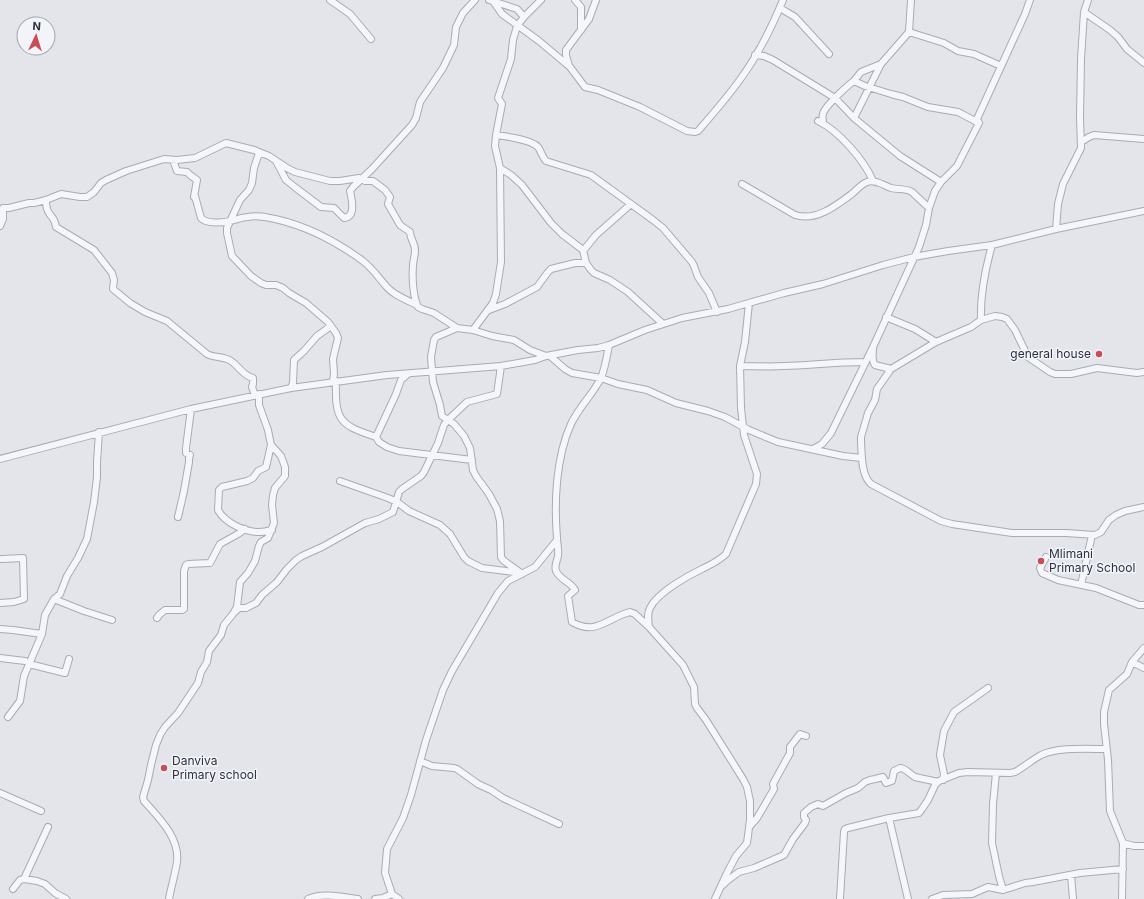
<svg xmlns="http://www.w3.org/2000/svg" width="1144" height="899" font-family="Inter,sans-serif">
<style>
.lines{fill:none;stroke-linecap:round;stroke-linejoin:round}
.minor-casing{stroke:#a8abb4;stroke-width:8}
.minor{stroke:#f5f6f9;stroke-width:6}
.poi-dot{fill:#cb4c54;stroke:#f2f4f8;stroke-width:1.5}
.labels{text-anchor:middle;stroke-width:3;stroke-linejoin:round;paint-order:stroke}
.poi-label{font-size:12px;fill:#2b3142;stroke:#f2f4f8;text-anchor:start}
</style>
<rect width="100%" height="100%" fill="#e3e5ea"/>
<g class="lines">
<g class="minor-casing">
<path id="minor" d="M330 0 350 14 371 39
M489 0 514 8 517 9 524 17
M575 0 581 7V30
M493 1 502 14 539 41 570 67 585 87 598 90 640 107 687 131 695 132 698 131C712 115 726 99 739 81 756 58 772 27 783 0
M780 8 795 17 829 54
M1084 12 1110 30 1118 37 1127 49 1144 63
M909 32 944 43 958 51 974 54 1001 66
M755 55 764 56 773 60 835 98 854 118 900 156 941 182
M569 66 566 55V50L589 19 596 0
M853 82 861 72 881 64
M854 118 881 64 909 32 911 0
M818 121C839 131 864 160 873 181
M823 123C823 120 822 117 823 114 824 107 848 85 854 81L865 86 891 94 903 97 928 107 958 112 979 123
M496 135C505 136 532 140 538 147 541 151 542 157 546 161L591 175 653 220 663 228 692 262 694 266 698 277 709 293 717 312
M1081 142 1089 137 1094 135 1144 139
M259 153 254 168 252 183 249 190 240 200 227 228V233L232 256 251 276 261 283 266 285H276L283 288 289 293 306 303 328 322 336 333 338 338 333 359 334 374 333 381
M173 160 177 171 187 172 190 175 197 180 194 197 195 196 201 218C206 224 223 223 230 221 236 220 242 217 248 217 257 215 266 217 275 219 307 226 337 242 363 261 373 269 378 277 386 286 393 295 407 300 417 305
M276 161 286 180 296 188 321 207 334 208 344 218C356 217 352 200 350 191L353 187 372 169 412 125 416 118 420 102 443 68 454 45 456 27 463 13 475 0
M500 168 511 175 522 185 551 223 562 234 583 250 586 263 591 270 594 273 610 280 628 292 663 324
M742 184 795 215C816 222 837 205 853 193 857 189 862 184 867 182 875 179 883 185 891 188 898 190 905 188 912 192L929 208
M46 200C46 204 46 209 49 213 53 219 55 219 56 227L94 250 112 273 114 280 113 289 130 303 145 312 167 321 207 354C214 358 224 356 231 361 240 367 242 375 253 378V384L252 387 255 395
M0 226 3 219V208H9L29 203H34L46 200 61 194 80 197H87L94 192 101 183 106 180 126 171 164 159 177 160 195 158 226 143 254 150 269 156 287 168 295 172 330 181H340L359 178 365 181H373L385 190 390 197 388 204 400 225 410 232C410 239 415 243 415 250 415 256 413 261 413 266 412 277 413 297 418 307L422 309 434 313 457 328 473 330 492 336 514 340 530 350 546 356
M1056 229 1058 204 1063 184 1081 148 1080 117 1081 59 1084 12 1088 0
M583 251 596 235 631 204
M489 310 505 304 537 287 548 272 551 269 575 263H586
M886 317 915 329 936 342
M981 320C980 294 985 270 992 245
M457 328 436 337 434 340 431 357 433 382 440 405 442 416 454 424 464 436 470 448 473 470 476 476 489 494 497 509 500 521 501 557 503 560 522 574
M473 330 493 303 496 294 501 262 500 168 495 146 496 135 502 104 498 98 511 59 513 40 517 26 524 17 541 0
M609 345C607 356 605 368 601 378 593 394 579 407 571 424 556 457 554 502 557 538 557 544 559 550 558 556 557 561 554 566 556 571 560 580 571 582 575 590L568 596 572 622C596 636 607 618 630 612L635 614 649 627 683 665 694 687 695 704 697 708 706 720 743 779 747 787 750 801V820L747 843 736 856 727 873 715 899
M873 348C873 354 871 360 875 365L891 369
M550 356 565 369 572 373 601 378 618 384 647 390 676 403 708 411 725 417 749 430 778 442 843 456 862 458
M740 366C755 366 769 367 784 366 811 365 838 362 865 362
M1144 372 1137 373 1097 368 1071 374H1055L1050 372 1028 357 1015 330 1007 319 1002 317 995 316 981 320 971 327 936 342 891 369 877 389 875 400 868 413 861 437V442C862 455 861 475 871 484L941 521 952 524 1012 533H1066L1095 535 1101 532 1109 520 1116 515 1125 511 1144 507
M336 381C335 420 339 425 376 437L379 442 387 447 399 451 472 460
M291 388 293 383 294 360 304 351 317 336 331 326
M376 437 396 394 401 380 408 374
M271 445 266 467 258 471 253 478 247 481 222 487 219 490 218 510C225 523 245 532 259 532 263 532 268 531 272 530
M813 449 822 444 831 433 873 347 919 247 926 225 929 208 935 191 941 182 957 166 979 123 977 119 1025 14 1030 0
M0 459 191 409 291 388 387 375 501 366 535 360 546 356 578 350 598 348 609 345 645 330 682 318 728 309 784 293 823 284 883 265 914 257 948 251 992 245 1056 229 1144 211
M340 481 388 498 397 502 409 511 440 525 450 534 464 557 468 561 482 568 521 573
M178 517 184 491 189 462V458L190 455 186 453V448L191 409
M1046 557 1040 568 1042 573 1058 580 1096 588 1139 605H1144
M1081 585 1092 535
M54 599 84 611 112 620
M0 603 14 602 24 599 23 558 2 559
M235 612 239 608H246L256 603 262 595 277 582 287 569 296 560 302 556 322 547 365 523 379 519 393 512 399 492 402 489 421 476 424 472 438 443 444 425 448 420 467 402 497 394 501 366
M157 618 159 615 165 610H182L184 609V571L186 565 188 564 210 563 220 544 238 534 245 529
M649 627C648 620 647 614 650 608 657 593 687 576 702 569 710 565 719 561 726 554L756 484 757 474 744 435 741 408 740 366 745 342 749 303
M0 629 13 630 42 634
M0 658 25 661
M1132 662 1144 668
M29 664 65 673 69 659
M8 717 20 701 24 676 42 634 45 615 54 599 60 594 67 576 78 558 87 539 94 502 97 477V462L99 432
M420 761 432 766 454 768 457 769 478 784 491 790 503 798 559 824
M996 773 993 804 992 843 999 876 1003 890
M943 780 944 774 940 755 944 731 954 712 988 688
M0 793 41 811
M889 818 908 899
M750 826 757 818 774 789 773 784 790 753V747L800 734 806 736
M1123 843 1134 846H1144
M1071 875 1073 899
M24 879 48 827
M723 885 728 880 739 872 754 868 784 855 793 839 805 823 806 820 804 817V813L811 807 818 804 823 806 846 793 858 788 865 782 870 780 875 779 883 777 886 783 892 781 894 771 900 768C906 768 909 774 915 777L938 782
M13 889 20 880 24 879 37 881 45 884 55 893 66 899
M169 899C171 887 175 875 177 862 180 838 159 818 144 801L143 797 148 780 151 765 156 745 160 735 165 727 178 713 198 683 201 672 207 662 209 651 221 635 224 625 233 614 237 607 240 582 248 573 255 561 259 546 261 542 268 538 274 523 272 505 273 495 275 488 285 476V467L281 456 271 445 268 430 259 405V394
M308 899C322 892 343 897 358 899
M375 899 383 898 392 894
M399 899 392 894 385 873 387 849 403 818 411 795 426 740 443 690 452 671 498 593 508 581 535 567 557 540
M840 899 844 832 845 829 848 828 889 818 919 813 922 809 928 800 935 785 939 781 959 773 968 772 1010 773 1015 772C1024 767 1032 760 1041 755 1057 747 1088 749 1106 749
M932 899 943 895 972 894 988 887 1003 890 1025 883 1033 882 1080 873 1123 869
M1122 899 1123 843 1110 811 1108 760 1104 724V712L1109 690 1127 674 1132 662 1144 648"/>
</g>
<use href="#minor" class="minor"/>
</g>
<g class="poi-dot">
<circle cx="1099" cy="354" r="4"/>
<circle cx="1041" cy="561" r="4"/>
<circle cx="164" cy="768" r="4"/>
</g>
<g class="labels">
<g class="poi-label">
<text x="1091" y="358" text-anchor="end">general house</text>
<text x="1049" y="558">Mlimani<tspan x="1049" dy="14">Primary School</tspan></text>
<text x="172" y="765">Danviva<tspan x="172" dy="14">Primary school</tspan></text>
</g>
</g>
<g transform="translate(36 36) rotate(4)"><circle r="19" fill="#f2f4f8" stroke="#a2a6af"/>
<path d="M0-3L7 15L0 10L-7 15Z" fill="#cb4c54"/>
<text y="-6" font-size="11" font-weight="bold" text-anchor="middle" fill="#2b3142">N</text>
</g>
</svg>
